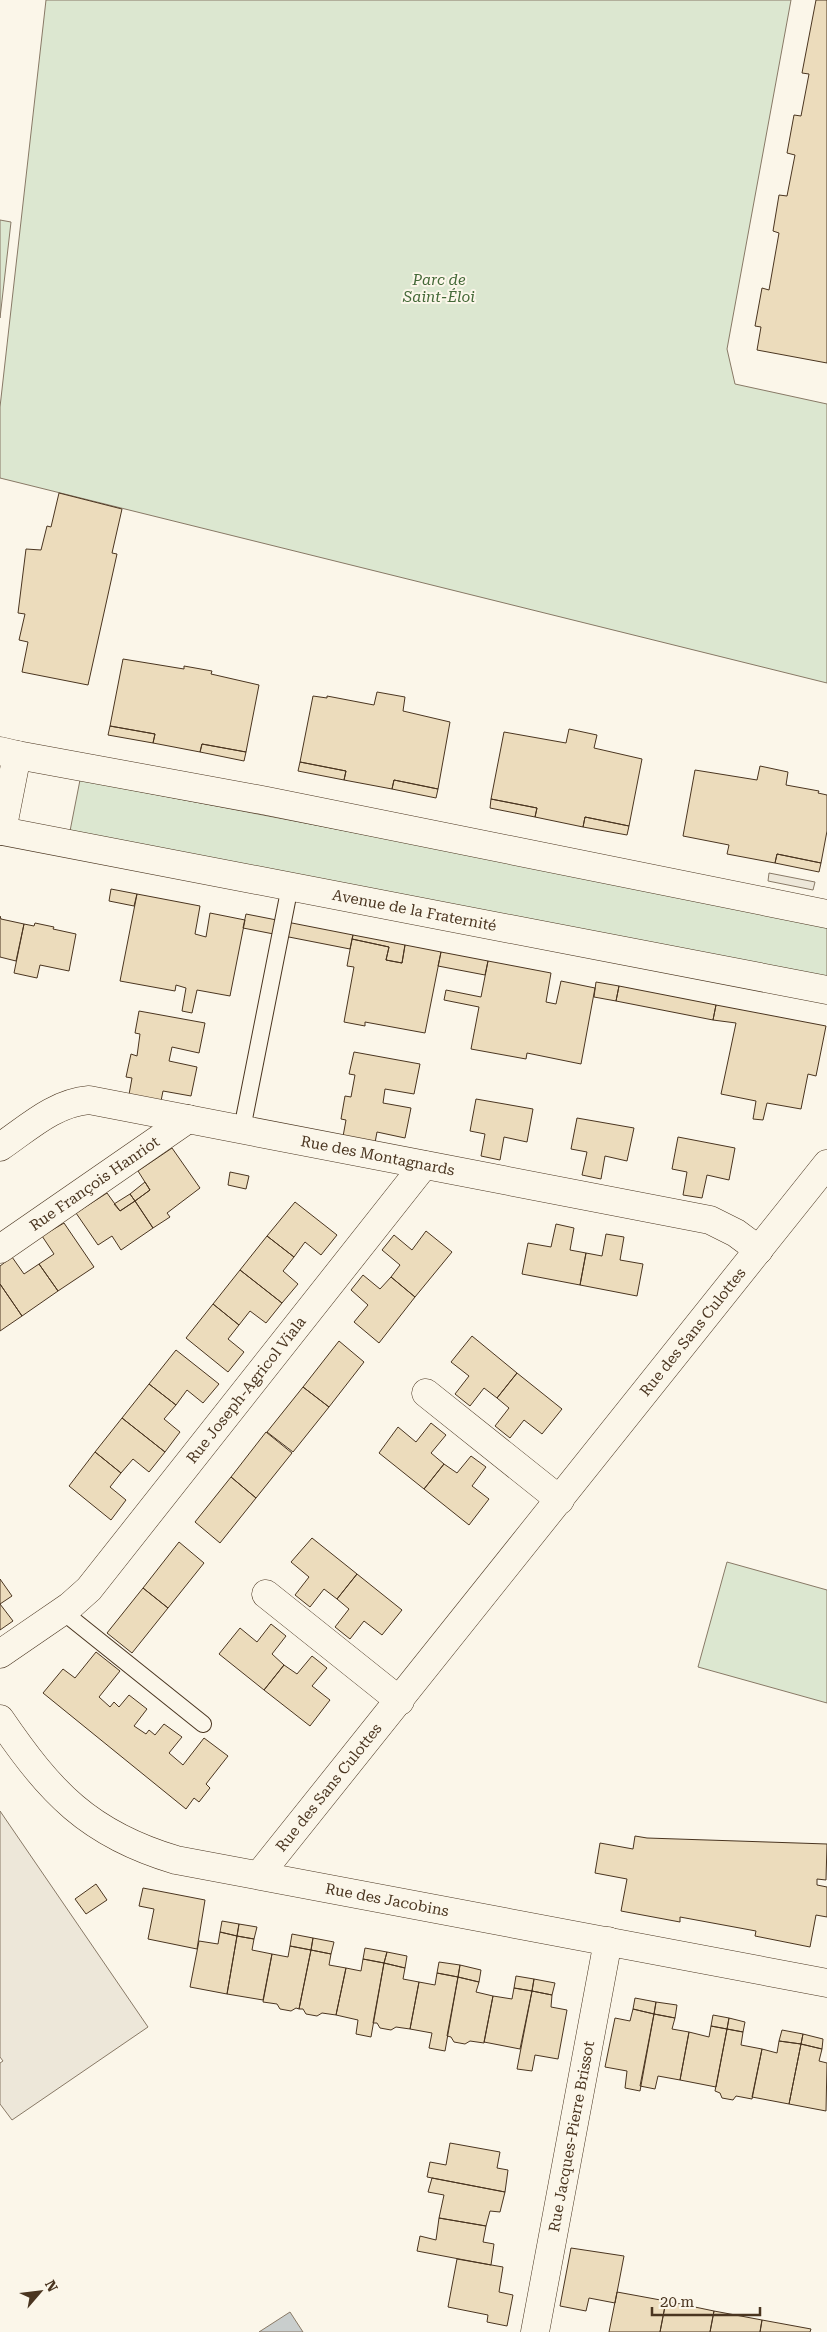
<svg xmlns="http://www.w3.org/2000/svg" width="827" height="2332" font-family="'Roboto Serif',serif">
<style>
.green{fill:#dce7d0;stroke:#887966}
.parking{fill:#ede7d9;stroke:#887966}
.water{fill:#c9cecd;stroke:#887966}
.building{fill:#ecdcbc;stroke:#4a3520}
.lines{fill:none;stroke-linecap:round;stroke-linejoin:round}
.lane-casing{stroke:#4a3520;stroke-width:18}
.street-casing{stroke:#4a3520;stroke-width:29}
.lane{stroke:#fbf6e9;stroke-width:16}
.street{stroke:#fbf6e9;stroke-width:28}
.labels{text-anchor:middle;stroke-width:4;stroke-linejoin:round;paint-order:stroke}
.park-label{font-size:15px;font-style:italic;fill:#436837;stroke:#fbf6e9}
.street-label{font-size:15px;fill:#4a3520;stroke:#fbf6e9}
</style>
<rect width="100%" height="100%" fill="#fbf6e9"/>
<path class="green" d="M46 0H791L727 349 735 384 827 404V683L0 478V407Z
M0 220 11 222 0 318Z
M80 780 827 923V977L70 831Z
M727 1562 827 1590V1703L698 1667Z"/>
<path class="parking" d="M769 873 815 882 813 890 768 881Z
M0 1811 148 2027 12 2120 0 2104V2063L3 2061 0 2057Z"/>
<path class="water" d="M290 2312 303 2332H259Z"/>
<path class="building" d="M816 0H827V363L757 350 761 327 755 326 762 288 769 290 779 233 773 231 779 195 787 196 795 155 787 153 794 115 801 116 809 74 802 73Z
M59 493 122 509 112 553 117 554 88 685 22 672 28 642 19 640 25 614 18 613 26 549 41 550 47 526 51 527Z
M123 659 184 669V666L212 671 211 674 259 685 246 752 202 744 200 752 153 743 155 734 110 726Z
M377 692 405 697 403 711 450 722 438 789 394 780 392 789 344 780 346 771 300 762 313 696 327 698V696L374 705Z
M110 726 155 734 153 743 108 735Z
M569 729 597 735 594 748 642 759 629 826 585 817 583 827 535 817 537 808 491 799 504 732 566 743Z
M202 744 246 752 244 761 200 752Z
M300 762 346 771 344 780 298 771Z
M760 766 788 772 786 785 819 791 818 793 827 795V831L821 863 777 854 775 863 727 854 729 845 683 836 695 770 757 780Z
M394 780 438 789 436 798 392 789Z
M491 799 537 808 535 817 490 808Z
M585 817 629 826 627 835 583 827Z
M777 854 821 863 819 872 775 863Z
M111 889 137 894 134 906 109 901Z
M137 894 200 906 195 934 206 937 210 913 245 920 230 996 197 990 192 1013 182 1011 186 988 176 985 175 991 120 981Z
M246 914 353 935 350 949 243 928Z
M0 916 1 919 24 924 16 961 0 957Z
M35 923 54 927 53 929 76 934 69 971 40 965 37 978 14 973 24 924 34 926Z
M353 935 405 945 402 963 386 960 389 947 352 939Z
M352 939 389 947 386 960 402 963 405 945 441 952 425 1033 365 1022V1026L344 1022 354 967 347 966Z
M441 952 488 961 485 975 438 966Z
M488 961 551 973 546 1002 556 1004 561 981 595 988 581 1064 527 1053 526 1059 471 1049 479 1007 444 1000 446 990 481 997Z
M596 982 619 986 616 1001 594 997Z
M619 986 716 1005 713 1020 616 1001Z
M716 1005 826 1026 816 1076 808 1074 801 1109 767 1103 763 1120 753 1119 756 1101 721 1094 736 1023 713 1020Z
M139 1011 205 1023 199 1053 172 1047 169 1061 197 1067 191 1096 163 1091 160 1106 128 1100 132 1078 126 1077 131 1054 137 1056 140 1034 135 1033Z
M354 1052 420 1064 414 1094 385 1089 383 1103 411 1108 405 1138 377 1132 374 1148 342 1142 346 1120 341 1119 345 1096 351 1097 355 1075 349 1074Z
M476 1099 533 1109 527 1142 504 1137 500 1160 481 1156 485 1134 470 1131Z
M577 1118 634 1128 627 1161 605 1156 601 1179 582 1175 587 1152 571 1149Z
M678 1137 735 1148 729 1180 707 1175 702 1198 683 1195 687 1172 672 1169Z
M172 1148 200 1188 167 1213 170 1217 153 1228 135 1201 150 1190 138 1171Z
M230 1172 249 1176 246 1189 228 1185Z
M145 1182 150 1190 135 1201 130 1194Z
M107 1193 120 1211 135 1201 153 1228 121 1250 112 1236 98 1245 76 1213Z
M130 1194 135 1201 120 1211 114 1204Z
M295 1202 337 1235 321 1255 305 1242 294 1257 267 1236Z
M64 1223 94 1267 58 1291 39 1264 54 1254 42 1236Z
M556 1224 574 1228 570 1250 586 1253 580 1285 522 1274 528 1243 551 1247Z
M426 1231 452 1252 415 1297 391 1277 400 1265 382 1250 394 1235 412 1250Z
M606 1234 624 1237 620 1260 643 1264 637 1296 580 1285 586 1253 602 1256Z
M267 1236 294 1257 283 1271 298 1284 282 1303 240 1270Z
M12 1257 24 1274 39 1264 58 1291 22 1316 0 1284V1266Z
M240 1270 282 1303 266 1323 250 1311 239 1325 213 1304Z
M363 1275 380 1289 391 1277 415 1297 379 1343 354 1322 368 1305 351 1290Z
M0 1284 22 1316 0 1331Z
M213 1304 239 1325 228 1339 244 1352 228 1372 186 1338Z
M472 1336 517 1373 497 1398 484 1388 470 1406 455 1394 469 1376 451 1362Z
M339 1341 364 1362 329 1407 303 1387Z
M176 1350 219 1384 203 1403 187 1390 176 1405 149 1384Z
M517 1373 562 1409 542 1434 524 1420 510 1438 495 1426 509 1408 497 1398Z
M149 1384 176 1405 164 1419 180 1432 165 1452 122 1418Z
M303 1387 329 1407 293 1452 267 1432Z
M122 1418 165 1452 149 1472 133 1459 121 1473 95 1452Z
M431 1423 446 1435 431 1453 444 1464 424 1489 379 1453 398 1427 416 1442Z
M266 1432 292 1453 256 1498 231 1477Z
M95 1452 121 1473 110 1487 126 1500 111 1520 69 1486Z
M471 1456 486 1467 472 1486 489 1499 469 1525 424 1489 444 1464 457 1473Z
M231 1477 256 1498 220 1543 195 1522Z
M312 1538 357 1574 337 1599 324 1589 310 1607 295 1595 309 1577 291 1562Z
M179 1542 204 1563 168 1608 143 1588Z
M357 1574 402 1610 382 1635 364 1621 350 1639 335 1627 349 1609 337 1599Z
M0 1579 12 1596 0 1604 13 1621 0 1630Z
M143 1588 168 1608 132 1653 107 1633Z
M271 1624 286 1636 272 1654 284 1665 264 1690 219 1654 240 1628 257 1642Z
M96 1652 120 1671 99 1697 110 1707 114 1702 119 1707 129 1695 147 1709 134 1726 146 1734 149 1730 155 1735 164 1724 182 1737 169 1753 183 1765 204 1738 228 1756 206 1784 210 1788 199 1802 194 1798 186 1809 43 1693 63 1669 75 1678Z
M312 1656 327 1668 312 1686 330 1700 310 1726 264 1690 284 1665 297 1674Z
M635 1836 647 1838 827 1844 826 1880 817 1879V1885L827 1887V1917L816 1915 810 1947 755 1936 756 1931 680 1917V1922L621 1911 627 1879 595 1873 600 1843 633 1849Z
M96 1884 107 1900 86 1914 75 1899Z
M143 1888 205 1900 197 1949 148 1939 154 1909 139 1906Z
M222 1921 239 1924 237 1936 220 1932Z
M239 1924 257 1927 254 1939 237 1936Z
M220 1932 237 1936 227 1994 190 1987 199 1941 218 1944Z
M292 1934 313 1938 311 1950 290 1946Z
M237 1936 254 1939 252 1950 272 1954 263 2000 227 1994Z
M313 1938 334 1942 331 1954 311 1950Z
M290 1946 311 1950 299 2009 296 2008 291 2011 280 2009 277 2004 263 2002 272 1954 288 1957Z
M365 1948 387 1952 384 1963 363 1959Z
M311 1950 331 1954 329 1965 346 1968 336 2015 322 2013 317 2016 306 2014 303 2009H299Z
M387 1952 407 1956 405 1968 384 1963Z
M363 1959 384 1963 371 2037 356 2034 358 2020 336 2015 346 1968 361 1971Z
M439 1962 460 1965 458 1977 437 1973Z
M384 1963 405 1968 403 1979 419 1982 410 2029 396 2027 391 2030 380 2028 377 2023H373Z
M460 1965 481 1970 479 1982 458 1977Z
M437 1973 458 1977 445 2051 429 2048 432 2033 410 2029 419 1982 435 1985Z
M516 1976 534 1979 532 1991 514 1988Z
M458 1977 479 1982 476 1992 493 1996 484 2043 470 2041 465 2044 454 2042 451 2037 447 2036Z
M534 1979 555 1983 552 1995 532 1991Z
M514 1988 532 1991 520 2049 484 2042 493 1996 512 1999Z
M532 1991 552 1995 551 2007 567 2010 558 2059 535 2055 532 2071 517 2069Z
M635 1998 656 2002 654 2014 633 2009Z
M656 2002 677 2005 675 2018 654 2014Z
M633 2009 654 2014 640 2091 625 2088 627 2071 605 2067 615 2018 630 2021Z
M654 2014 675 2018 672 2029 689 2032 680 2080 658 2076 655 2089 640 2086Z
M713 2015 729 2018 727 2029 711 2026Z
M729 2018 745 2022 743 2032 727 2029Z
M711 2026 727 2029 716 2087 680 2080 689 2032 709 2037Z
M727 2029 743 2032 741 2045 762 2049 752 2099 736 2096 733 2100 722 2098 720 2093 715 2091Z
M782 2030 803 2034 801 2044 779 2041Z
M803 2034 823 2039 822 2049 801 2044Z
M779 2041 801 2044 789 2104 752 2097 762 2049 777 2053Z
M801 2044 822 2049 819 2061 827 2063 826 2111 789 2104Z
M450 2143 500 2152 497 2168 508 2170 505 2192 427 2177 430 2162 446 2165Z
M432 2178 505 2192 500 2212 490 2211 486 2226 439 2218 444 2195 428 2192Z
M439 2218 486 2226 483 2242 494 2244 491 2265 417 2251 420 2236 436 2240Z
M571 2248 624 2256 615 2303 589 2298 586 2311 560 2306Z
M457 2259 503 2267 499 2292 513 2295 507 2326 487 2322 488 2315 448 2307Z
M617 2292 666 2301 660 2332H609Z
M666 2301 714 2311 710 2332H660Z
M714 2311 762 2320 760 2332H710Z
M762 2320 811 2329 810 2332H760Z"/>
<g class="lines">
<g class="lane-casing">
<path id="lane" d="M242 1129 290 886
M62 1611 203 1724"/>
</g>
<g class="street-casing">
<g id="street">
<path d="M0 751 17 755 2 831H0"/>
<path d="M17 755 267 801 827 914"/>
<path id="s1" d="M2 831 827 990"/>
<path id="s2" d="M0 1147C28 1128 54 1103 89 1100L710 1220 736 1233 759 1250"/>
<path id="s3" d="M0 1249 188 1119"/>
<path d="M426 1393 560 1500"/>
<path d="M266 1594 400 1701"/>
<path id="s4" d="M0 1654 70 1606 89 1589 424 1165"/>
<path id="s5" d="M0 1719C50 1792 88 1834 176 1860L827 1983"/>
<path id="s6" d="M259 1875 827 1164"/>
<path id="s7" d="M535 2332 608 1941"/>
</g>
</g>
<use href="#lane" class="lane"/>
<use href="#street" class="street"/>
</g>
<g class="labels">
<g class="park-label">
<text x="439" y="285">Parc de<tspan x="439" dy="17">Saint-Éloi</tspan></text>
</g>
<g class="street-label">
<text dy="5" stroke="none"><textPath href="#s1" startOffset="420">Avenue de la Fraternité</textPath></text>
<text dy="5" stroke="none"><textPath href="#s2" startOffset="396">Rue des Montagnards</textPath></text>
<text dy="5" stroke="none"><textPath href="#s3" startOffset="115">Rue François Hanriot</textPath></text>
<text dy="5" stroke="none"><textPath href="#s6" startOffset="695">Rue des Sans Culottes</textPath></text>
<text dy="5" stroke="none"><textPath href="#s4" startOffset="364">Rue Joseph-Agricol Viala</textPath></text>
<text dy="5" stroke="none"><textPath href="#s6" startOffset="112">Rue des Sans Culottes</textPath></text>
<text dy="5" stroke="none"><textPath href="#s5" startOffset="446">Rue des Jacobins</textPath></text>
<text dy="5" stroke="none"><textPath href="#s7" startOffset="199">Rue Jacques-Pierre Brissot</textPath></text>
</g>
</g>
<g transform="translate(40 2292) rotate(62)" stroke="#fbf6e9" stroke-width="4" paint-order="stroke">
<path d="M0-4L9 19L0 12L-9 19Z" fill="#4a3520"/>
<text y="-8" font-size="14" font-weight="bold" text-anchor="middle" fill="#4a3520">N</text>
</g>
<path d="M652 2307v8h108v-8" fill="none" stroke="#4a3520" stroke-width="2.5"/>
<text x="660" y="2307" font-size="15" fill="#4a3520" stroke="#fbf6e9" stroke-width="4" paint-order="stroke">20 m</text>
</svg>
